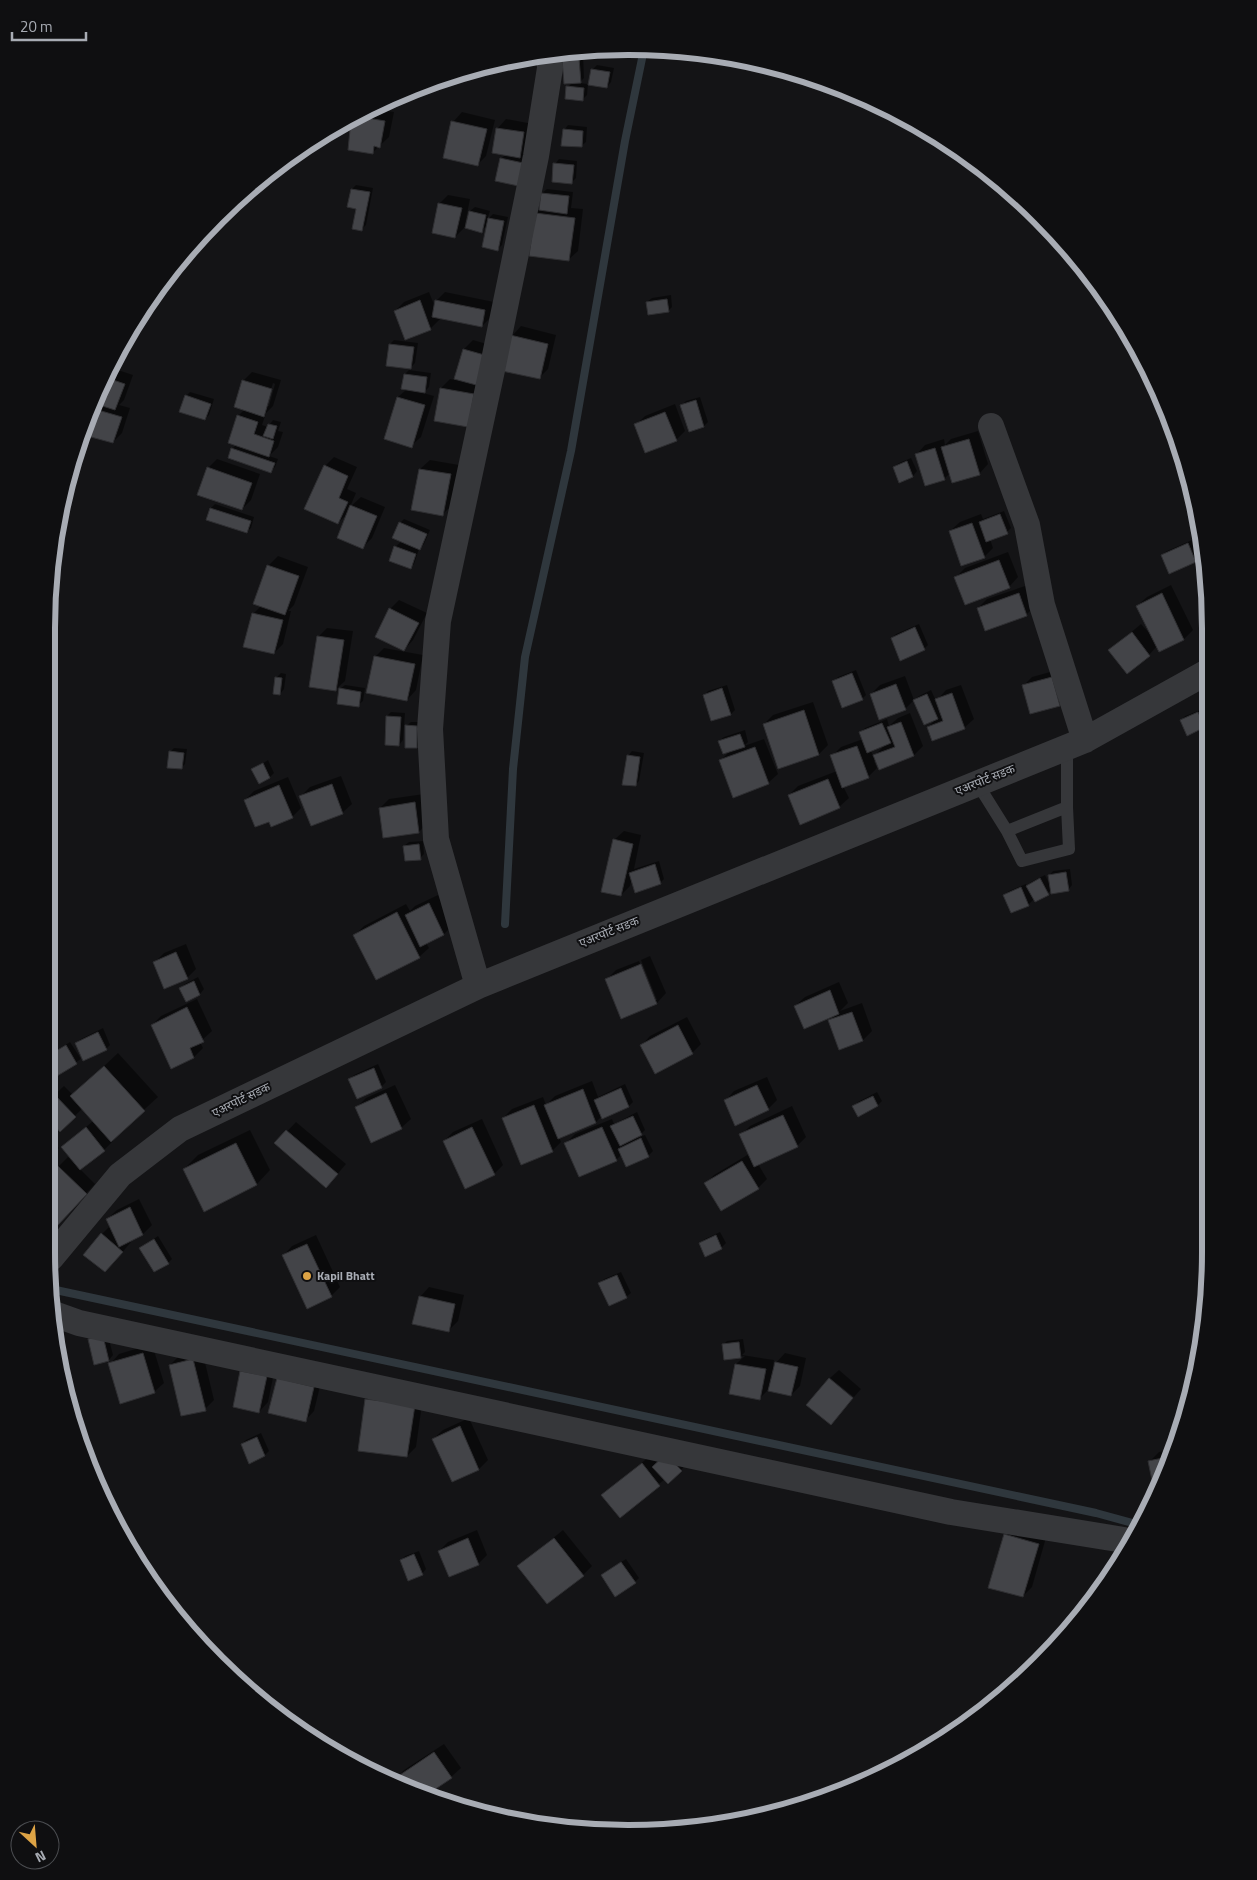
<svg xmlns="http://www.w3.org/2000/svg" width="1257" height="1880" font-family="'Titillium Web','Noto Sans Devanagari',sans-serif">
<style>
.shadow{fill:#0007;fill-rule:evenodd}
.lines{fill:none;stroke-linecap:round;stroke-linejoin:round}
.stream{stroke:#2f373d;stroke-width:8}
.building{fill:#434448;stroke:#2f2f32}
.service{stroke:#36373a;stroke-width:12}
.minor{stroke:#36373a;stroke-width:26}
.poi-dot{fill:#dda345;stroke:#0f0f11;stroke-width:2}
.labels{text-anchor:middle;stroke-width:4;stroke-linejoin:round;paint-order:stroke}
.street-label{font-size:12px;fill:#a8acb4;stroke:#0f0f11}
.poi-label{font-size:12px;font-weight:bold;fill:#a8acb4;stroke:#0f0f11;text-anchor:start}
.rim{fill:none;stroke:#a8acb4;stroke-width:6}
</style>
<rect width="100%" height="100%" fill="#141416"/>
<path class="shadow" d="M580 49 578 52 567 51Z
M583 54 584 78 579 83 588 84 587 95 583 99 568 87 572 83 563 59 568 55Z
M597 65 614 68 611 82 607 87 592 70Z
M368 108 394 112 389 137 372 153 352 129 339 126Z
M462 112 495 120 486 156 477 165 453 122Z
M506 119 533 124 532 176 501 159 506 154 497 129Z
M568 125 587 127 586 142 581 146 564 130Z
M559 159 577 161 576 178 572 182 555 164Z
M356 185 373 188 366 225 362 229 357 208 348 206 352 189Z
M547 189 573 192 571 208 583 209 578 251 568 260 536 214 540 209 542 193Z
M448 195 470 199 465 224H467L470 211 475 207 490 211 487 220 493 214 508 217 502 245 498 249 488 225 481 231 465 227 455 237 439 204Z
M429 292 435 307 436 301 445 292 494 302 491 317 482 326 439 317 440 319 431 328 406 338 395 311 404 302Z
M671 295 672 307 668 311 647 302 652 298Z
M521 326 556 335 548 369 539 378 512 336Z
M394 340 418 343 415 363 410 368 390 344Z
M473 340 497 347 476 416 441 388 450 379 455 380 464 349Z
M109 367 133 375 124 400 119 405 130 408 122 433 113 442 81 432Z
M409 370 431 373 429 387 423 393 434 396 421 437 411 446 385 438 398 397 407 389 405 374Z
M252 372 281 380 273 406 266 413 262 425 268 427 273 420 281 422 278 431 283 432 278 447 269 456 278 459 275 467 271 471 232 449 236 445 238 416 245 409 243 381ZM273 383 275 384 269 406H266Z
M190 392 214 399 209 415 205 419 186 396Z
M700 397 708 422 704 426 690 431 682 405 686 401Z
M675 404 685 431 676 440 636 425 645 416Z
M978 431 988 464 979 474 950 473 944 479 916 455 925 445 944 439 945 445 951 439Z
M334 457 357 467 347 489 356 493 350 507 361 497 385 507 372 538 363 547 349 512 338 523 325 466Z
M911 458 917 471 913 476 900 481 894 467 899 463Z
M217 459 260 474 251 500 242 509 208 468Z
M430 460 459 465 452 505 443 514 420 469Z
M215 504 254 517 251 528 246 532 208 519 211 508Z
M1004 511 1011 528 1007 532 990 539 993 548 984 557 950 531 960 522 981 514 983 519Z
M404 519 430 530 424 544 419 549 414 564 410 568 395 547 402 541 400 523Z
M1192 540 1200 557 1195 561 1162 555 1167 551Z
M1008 552 1018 577 1009 587 956 577 965 568Z
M278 556 308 567 294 605 288 611H291L283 644 274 653 253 614 261 606 268 566Z
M1028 585 1035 606 1026 615 978 608 987 599Z
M1171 585 1193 630 1184 639 1159 651 1157 646 1149 655 1110 650 1141 624 1152 636 1137 606 1147 597Z
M399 600 427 613 413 640 404 650 390 609Z
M919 624 928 645 924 649 892 638 896 634Z
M327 628 353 631 345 681 335 690 318 637Z
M384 648 423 655 416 690 407 700 375 657Z
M1061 669 1068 696 1059 705 1023 686 1032 677Z
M856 670 866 695 862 699 833 682 838 677Z
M281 673 286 674 284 689 280 694 276 678Z
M905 676 914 700 919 696 931 690 936 701 946 690 961 685 974 719 964 728 933 739 928 727 937 718 924 723 914 700 905 709 880 718 871 694 880 685Z
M345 685 365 688 363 701 358 705 340 689Z
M727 685 735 710 731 714 704 696 708 691Z
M813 702 828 745 819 754 764 724 773 715Z
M1203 709 1209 722 1204 726 1181 721 1185 716Z
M391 712 405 713 403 740 399 745 387 716Z
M910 713 923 746 914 755 874 761 877 768 868 777 843 786 849 798 839 807 789 795 798 786 837 771 832 756 841 747 863 739 860 733 865 728 887 719 889 726 898 718ZM886 744 873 757 871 750Z
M411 722H421V743L416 747 406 726Z
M745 730 748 742 744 746 764 739 778 774 768 783 721 760 731 750 719 741 724 737Z
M174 748 187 749 185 764 181 768 170 752Z
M632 751 644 753 639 781 635 785 628 756Z
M268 760 274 773 270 777 253 770Z
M341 776 352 804 342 813 300 797 310 787Z
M288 777 301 808 292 817 270 820 245 800 254 791Z
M424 794 428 822 419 832 380 808 389 799Z
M624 831 641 835 634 869 659 861 664 879 660 883 632 878 630 886 621 895 614 840Z
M423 841 424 854 420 858 404 846 409 842Z
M1070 869 1072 885 1068 890H1052L1035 901 1034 899 1029 904 1012 912 1005 895 1009 891 1026 884 1027 887 1031 882 1045 875 1050 885 1049 876 1053 871Z
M438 895 453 925 444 934 426 943 429 948 419 957 355 935 364 926 406 904 410 911 415 906Z
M186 944 196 969 187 978 155 962 164 953Z
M650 956 666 993 657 1003 622 1017 607 979 616 970 639 961 655 1000H657L641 960Z
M198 977 204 989 200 994 186 1000 181 988 185 984Z
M839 982 848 1003 840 1011 862 1003 872 1031 863 1040 830 1021 837 1013 795 1006 805 997Z
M1207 996V1011L1202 1001Z
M197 999 212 1031 200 1042 203 1048 194 1057 172 1067 152 1025 161 1016Z
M687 1017 701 1044 692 1053 641 1046 650 1036Z
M103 1028 110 1045 106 1049 76 1043 81 1039Z
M70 1042 81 1059 53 1077 51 1054Z
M118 1053 158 1097 112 1139 113 1141 104 1150 80 1169 95 1184 58 1223 51 1174 68 1157 76 1165 77 1164 63 1147 93 1121 82 1109 60 1130 51 1098 64 1086 73 1095Z
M378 1064 386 1082 381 1087 358 1097 350 1079 354 1075Z
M767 1077 777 1100 768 1109 725 1101 734 1091Z
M592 1081 598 1097 625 1084 633 1102 629 1106 603 1117 602 1116 596 1122 559 1137 561 1142 552 1151 503 1118 512 1109 543 1097 546 1105 555 1096Z
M395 1085 411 1119 401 1128 357 1107 366 1098Z
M877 1092 882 1101 878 1105 854 1107 858 1102Z
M792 1106 806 1137 797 1146 758 1164 767 1179 758 1188 705 1184 714 1175 749 1154 741 1135 750 1126Z
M637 1112 645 1130 637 1138 645 1135 653 1151 648 1156 627 1166 622 1154 616 1160 566 1143 575 1134 612 1119 614 1124Z
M482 1119 503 1165 494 1174 444 1141 453 1132Z
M296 1122 346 1164 335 1177 276 1143Z
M250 1130 270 1170 257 1184 205 1210 184 1169 198 1155Z
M51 1140 59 1148 51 1155Z
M139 1199 152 1225 143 1234 129 1240 131 1242 114 1262 102 1234 110 1226 107 1219 117 1210Z
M720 1232 726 1243 721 1248 700 1243 705 1239Z
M316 1235 340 1287 331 1296 283 1256 292 1246Z
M158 1236 172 1259 168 1263 141 1248Z
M621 1272 631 1293 626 1297 600 1284 604 1279Z
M429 1287 464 1295 458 1321 449 1330 420 1297Z
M107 1332 113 1355 109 1360 95 1363Z
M743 1339 745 1352 742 1355 774 1360 773 1366 785 1353 806 1358 800 1386 791 1395 769 1389 759 1399 736 1364 745 1356 725 1358 723 1345 727 1341Z
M152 1344 164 1383 154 1392 110 1364 119 1354Z
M202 1350 214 1400 205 1409 170 1365 179 1356Z
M275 1368 268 1402 259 1412 234 1406Z
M287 1370 322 1378 314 1411 305 1421Z
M839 1370 861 1389 854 1397 830 1378Z
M375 1390 423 1397 416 1447 407 1456 366 1399Z
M469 1418 488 1460 479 1469 452 1481 433 1439 443 1430Z
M261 1433 269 1451 265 1455 242 1444 246 1440Z
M1176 1449 1160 1488 1150 1461 1159 1452Z
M651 1455 658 1463 685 1466 668 1482 665 1479 620 1516 603 1495Z
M1014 1525 1047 1534 1032 1587 1023 1596 1005 1534Z
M477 1530 487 1555 478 1564 439 1551 448 1542Z
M563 1530 592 1566 583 1575 519 1566Z
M419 1551 426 1569 422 1574 401 1561 405 1556Z
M626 1559 639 1578 635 1582 607 1571Z
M444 1744 461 1768 451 1777 395 1779 404 1770Z"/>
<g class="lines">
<path class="stream" d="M505 924 513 769 525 657 571 451 625 141 644 49
M51 1289 1096 1513 1140 1525"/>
</g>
<path class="building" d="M579 58 581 83 564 84 562 59Z
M591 69 610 72 607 88 588 85Z
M566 86 584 88 583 101 565 99Z
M355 116 385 121 380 148 374 146 373 154 348 150 350 130 337 128Z
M451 121 487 129 478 166 443 158Z
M496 128 524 132 520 158 492 153Z
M563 129 583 131 582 147 561 146Z
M500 158 528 164 523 187 495 181Z
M553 163 574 165 572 184 552 182Z
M351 189 370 192 362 231 352 229 356 209 347 207Z
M541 193 569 196 567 214 539 210Z
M438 203 462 208 455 238 432 233Z
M469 211 486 215 482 233 465 228Z
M535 213 575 218 569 261 529 256Z
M488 218 504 221 498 251 482 247Z
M667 299 669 312 648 315 646 302Z
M420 300 431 330 405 340 394 311Z
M435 300 485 310 482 327 432 317Z
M510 335 548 344 540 379 502 371Z
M389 344 414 347 411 369 386 366Z
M463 349 488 356 480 386 454 379Z
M404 374 427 377 425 393 401 389Z
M104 377 125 384 115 410 93 403Z
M242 380 272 389 264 417 234 407Z
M440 388 474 394 468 427 434 421Z
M185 395 211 404 205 420 179 412Z
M397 397 425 405 412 448 384 439Z
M696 400 704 427 689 432 680 405Z
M91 408 122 417 113 443 80 434Z
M665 412 677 441 645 453 634 424Z
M237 415 258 422 254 434 274 441 269 457 228 443Z
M268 424 277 426 273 439 263 436Z
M969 439 980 475 952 483 941 447Z
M231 448 275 463 271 473 228 458Z
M935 448 945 480 925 486 915 454Z
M907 461 913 477 899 483 893 467Z
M324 465 348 476 339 498 348 502 338 524 304 509Z
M207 467 252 483 242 510 197 495Z
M419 469 451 474 443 516 411 510Z
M350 505 377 516 363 549 337 538Z
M210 508 251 521 247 533 206 520Z
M1000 514 1008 534 986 542 979 522Z
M399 522 427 534 420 550 392 538Z
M972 523 985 558 961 566 949 531Z
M1188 543 1196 562 1169 574 1161 555Z
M394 546 416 554 411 569 389 561Z
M999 560 1010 588 965 605 954 577Z
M267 565 299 576 285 615 253 604Z
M1019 593 1027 616 985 631 977 608Z
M1162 593 1184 640 1159 652 1136 606Z
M389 608 419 623 404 651 375 637Z
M252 613 283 620 274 654 243 647Z
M915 627 925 650 900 661 891 638Z
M1132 632 1150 656 1127 674 1108 650Z
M317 636 344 640 336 691 309 687Z
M374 656 415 664 407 701 366 693Z
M852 673 863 700 842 708 832 681Z
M275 677 282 678 280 695 273 694Z
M1052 677 1060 706 1030 714 1022 685Z
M896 684 906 710 879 720 870 694Z
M339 688 361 692 359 707 337 704Z
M722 688 731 715 711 721 703 695Z
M952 693 965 729 932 741 927 727 943 721 935 699Z
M927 694 938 719 924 725 913 700Z
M804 710 819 755 778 769 763 724Z
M1198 712 1205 727 1187 736 1180 720Z
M386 716 401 717 399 746 385 745Z
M901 722 914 756 879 770 873 755 895 747 887 727Z
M882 723 891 743 867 753 859 732Z
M405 725 417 726V748H405Z
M740 734 745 747 723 754 718 741Z
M857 746 869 778 842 788 830 755Z
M755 747 769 784 733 798 719 760Z
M169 751 184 753 182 769 167 768Z
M627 755 640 757 636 786 622 785Z
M263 763 270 778 259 784 251 769Z
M828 779 840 808 800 825 788 795Z
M332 784 343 814 311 826 299 796Z
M279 785 293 818 271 827 269 822 255 827 244 800Z
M415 802 419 833 383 838 379 808Z
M613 839 633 844 621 896 601 892Z
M419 844 421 860 405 861 403 846Z
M655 864 661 884 635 893 629 873Z
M1066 872 1069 891 1051 894 1048 875Z
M1040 878 1049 895 1035 902 1026 886Z
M1021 887 1029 906 1011 913 1003 895Z
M429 903 444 935 420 947 405 915Z
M397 912 420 958 376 980 353 935Z
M176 952 188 979 164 989 153 962Z
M641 964 657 1004 621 1019 605 979Z
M194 981 200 995 186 1002 179 988Z
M830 990 839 1014 804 1029 794 1006Z
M187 1007 204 1042 190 1048 194 1058 171 1069 151 1025Z
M852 1012 863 1041 839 1050 828 1020Z
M678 1025 693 1054 655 1074 640 1045Z
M98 1032 107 1050 83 1061 75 1043Z
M66 1045 77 1064 52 1079 51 1054Z
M104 1066 145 1111 111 1142 70 1096Z
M374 1068 382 1088 357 1099 348 1079Z
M757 1085 769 1110 735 1126 724 1100Z
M621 1088 629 1107 602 1119 594 1100Z
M583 1089 596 1123 558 1139 544 1105Z
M386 1093 402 1129 371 1143 355 1107Z
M54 1094 76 1117 60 1132 51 1122V1097Z
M873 1096 878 1106 858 1117 852 1106Z
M534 1105 553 1152 521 1165 502 1118Z
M783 1115 798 1147 754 1167 739 1134Z
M633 1116 642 1135 620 1146 610 1126Z
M86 1127 105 1151 80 1170 61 1147Z
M472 1127 495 1175 465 1189 443 1141Z
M602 1127 617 1161 579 1177 564 1143Z
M286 1130 338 1174 326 1188 274 1143Z
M641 1138 649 1157 626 1167 618 1149Z
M236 1143 257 1185 204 1212 183 1169Z
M742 1161 759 1189 721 1211 704 1183Z
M58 1166 87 1194 58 1225 51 1219V1172Z
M130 1207 143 1235 119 1247 106 1219Z
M101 1233 123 1252 105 1272 83 1255Z
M716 1235 722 1249 705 1257 699 1243Z
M154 1239 169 1264 154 1272 139 1248Z
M307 1244 332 1297 307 1309 282 1255Z
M617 1275 627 1298 609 1306 598 1283Z
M419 1296 455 1304 449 1332 412 1324Z
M103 1336 109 1361 94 1365 88 1339Z
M739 1342 741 1358 724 1360 722 1344Z
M143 1353 155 1393 120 1404 108 1363Z
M193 1359 206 1411 181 1416 169 1365Z
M775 1362 798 1367 791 1396 768 1391Z
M735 1364 766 1369 760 1400 729 1394Z
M240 1371 267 1376 259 1413 233 1407Z
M277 1378 314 1387 306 1422 268 1413Z
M829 1378 853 1398 831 1425 806 1405Z
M365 1399 415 1405 407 1457 358 1451Z
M460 1426 479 1470 452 1482 432 1439Z
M257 1437 265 1456 249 1464 241 1444Z
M666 1454 682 1471 668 1484 652 1467Z
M1173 1456 1159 1489 1154 1490 1148 1461Z
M642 1463 660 1486 620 1518 601 1495Z
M1004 1534 1039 1544 1023 1597 988 1588Z
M468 1538 479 1565 449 1577 438 1551Z
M554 1538 584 1576 547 1604 517 1566Z
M414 1554 423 1575 408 1581 400 1560Z
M621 1562 636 1583 615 1597 601 1575Z
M434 1752 452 1778 425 1796 406 1790 397 1785 394 1779Z"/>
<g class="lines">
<path class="service" d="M977 783 1007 831 1067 807V747
M1007 831 1022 861 1069 849 1067 807"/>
<path class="minor" d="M991 426 1027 525 1042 605 1085 740
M478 986 436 839 430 729 438 621 492 370 536 156 550 68 549 54
M51 1258 120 1175 180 1129 478 986 1085 740 1209 671
M51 1313 79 1323 951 1512 1130 1541"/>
</g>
<circle class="poi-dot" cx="307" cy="1276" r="5"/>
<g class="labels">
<g class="street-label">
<text transform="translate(985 780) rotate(-22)" y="4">एअरपोर्ट सडक</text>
<text transform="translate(609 932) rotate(-22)" y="4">एअरपोर्ट सडक</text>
<text transform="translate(241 1100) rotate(-26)" y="4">एअरपोर्ट सडक</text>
</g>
<g class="poi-label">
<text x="317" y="1280">Kapil Bhatt</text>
</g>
</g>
<path d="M0 0H1257V1880H0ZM628 55H629A573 573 0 0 1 1202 628V1252A573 573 0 0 1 629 1825H628A573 573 0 0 1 55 1252V628A573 573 0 0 1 628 55Z" fill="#0f0f11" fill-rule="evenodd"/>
<path class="rim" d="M628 55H629A573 573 0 0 1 1202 628V1252A573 573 0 0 1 629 1825H628A573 573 0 0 1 55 1252V628A573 573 0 0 1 628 55Z"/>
<g transform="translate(35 1845) rotate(154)"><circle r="24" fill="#0f0f11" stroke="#4c4e52"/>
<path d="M0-4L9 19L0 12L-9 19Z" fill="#dda345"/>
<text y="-8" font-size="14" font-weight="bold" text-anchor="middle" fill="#a8acb4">N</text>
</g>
<path d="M12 32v8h74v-8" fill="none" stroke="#a8acb4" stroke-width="2.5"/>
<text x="20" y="32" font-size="15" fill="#a8acb4" stroke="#0f0f11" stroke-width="4" paint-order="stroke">20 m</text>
</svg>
